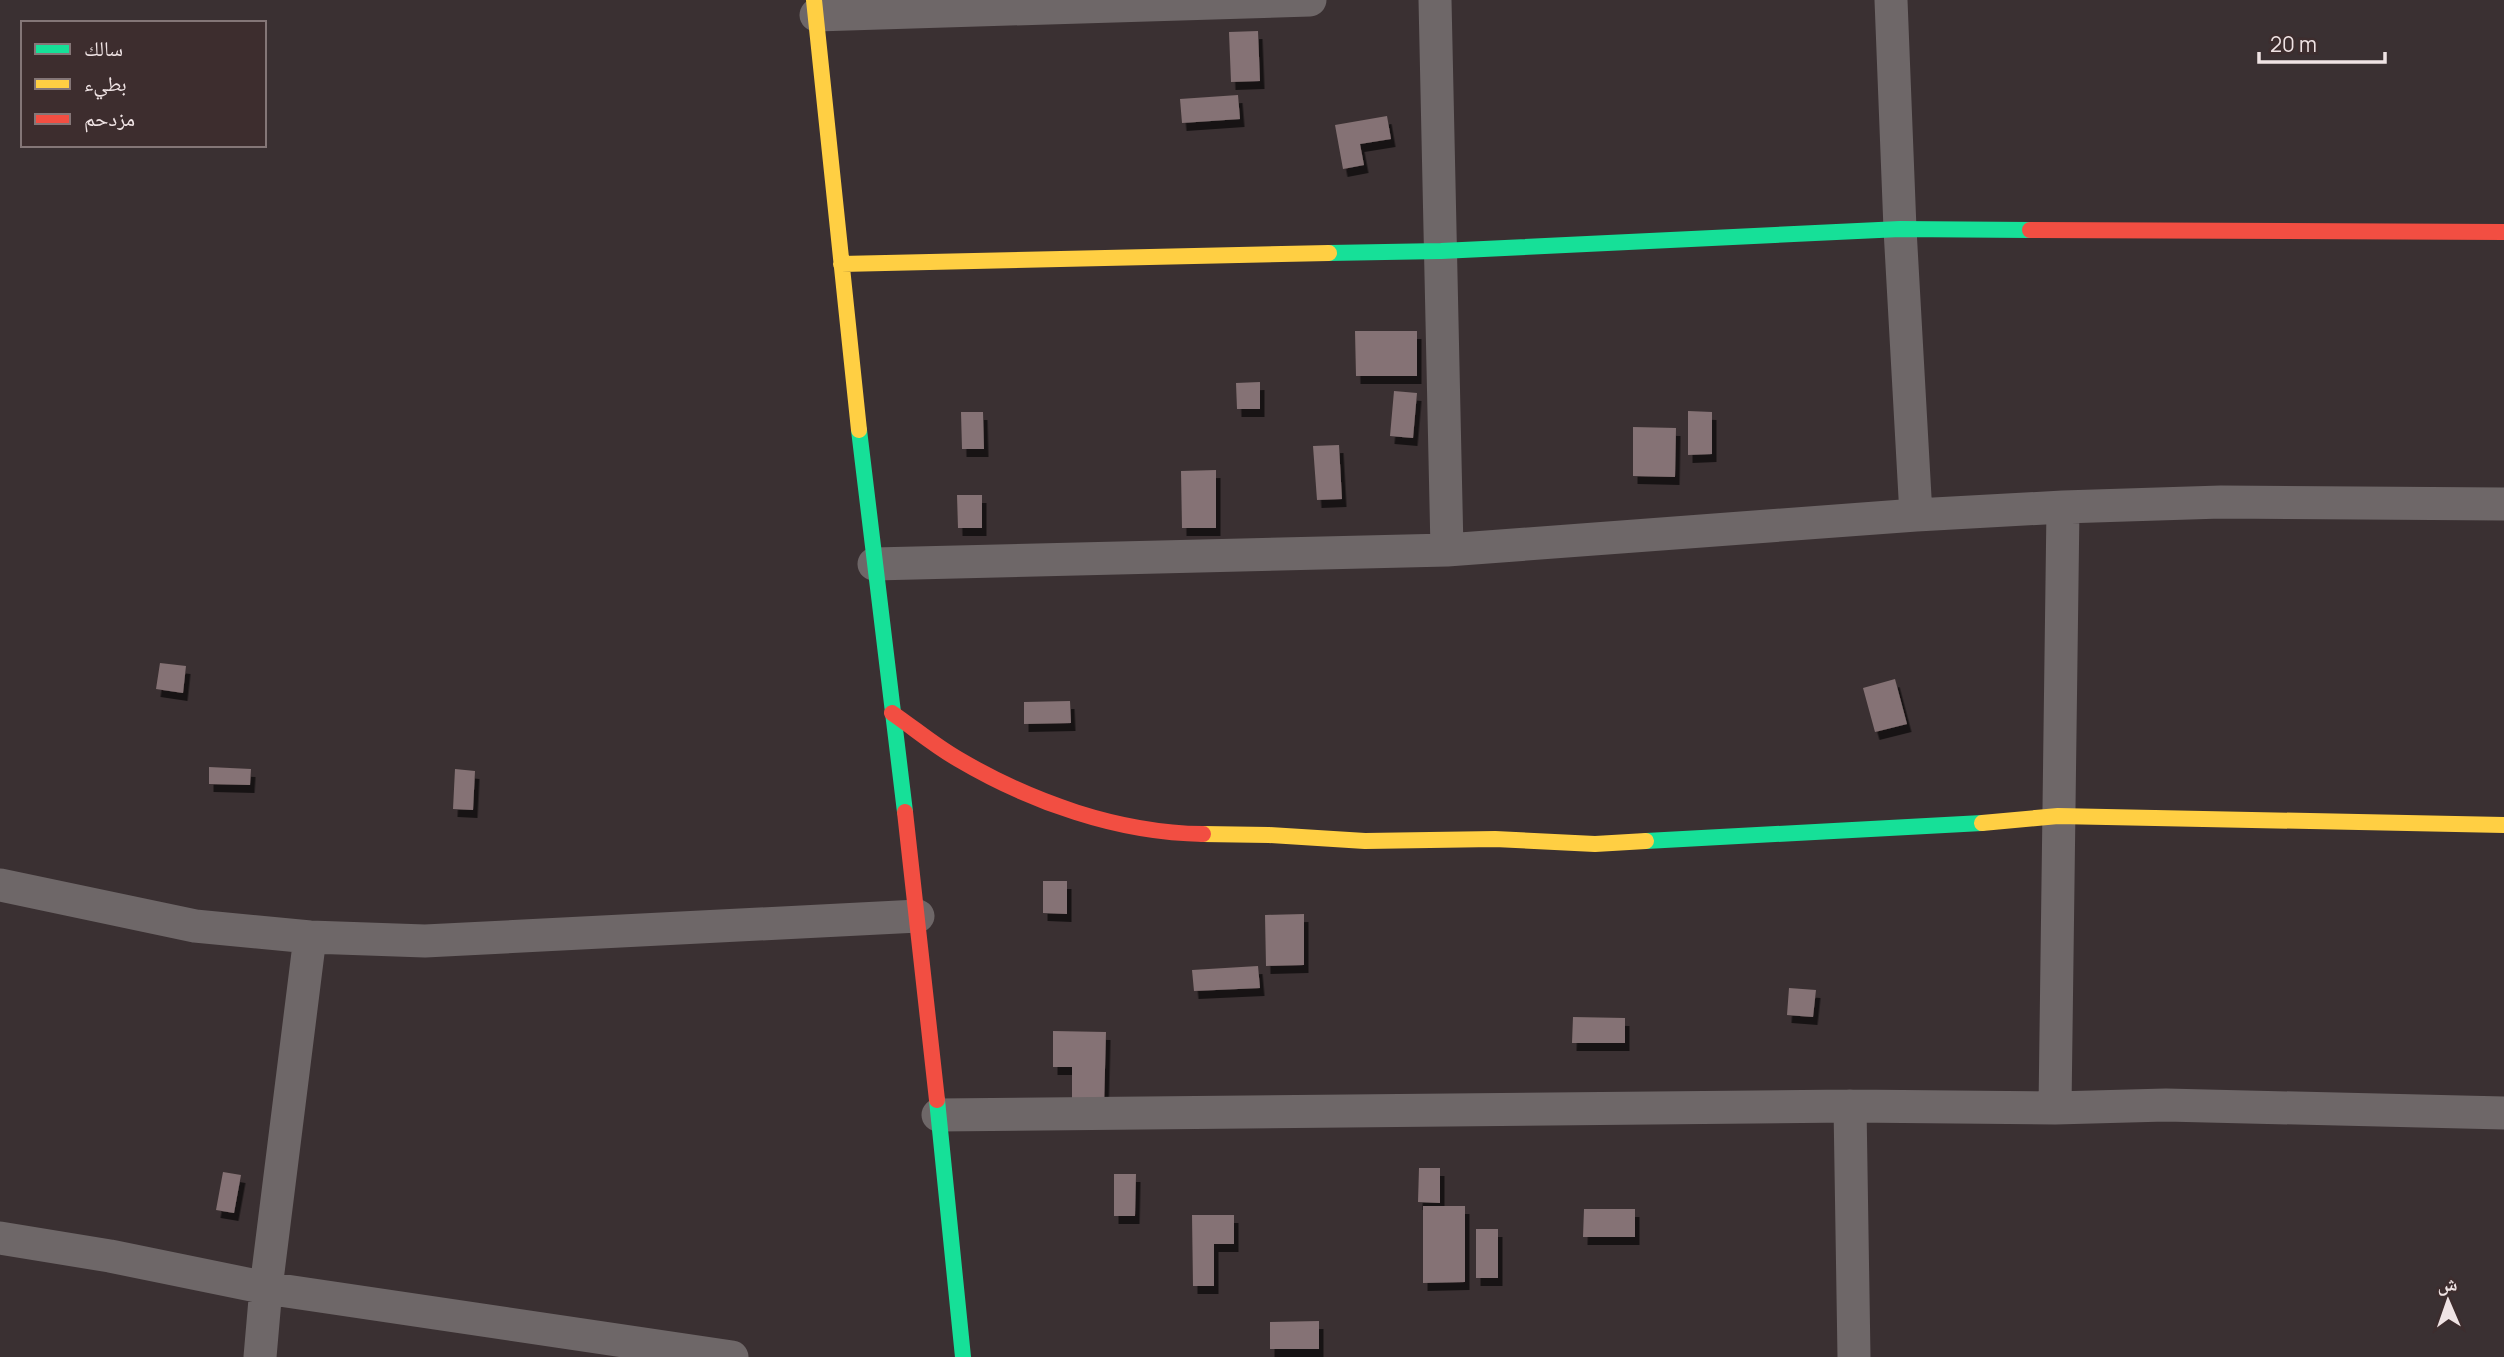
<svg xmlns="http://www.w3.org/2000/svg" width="2504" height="1357" font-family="Manrope,'Noto Naskh Arabic',sans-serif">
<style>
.building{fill:#857274;filter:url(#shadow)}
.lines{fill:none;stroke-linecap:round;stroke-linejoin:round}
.street{stroke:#6e6768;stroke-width:33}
.fast{stroke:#16e098;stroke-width:16}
.slow{stroke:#ffcf43;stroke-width:16}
.jam{stroke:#f24e42;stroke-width:16}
</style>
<defs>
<filter id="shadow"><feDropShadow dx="4.5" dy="8" stdDeviation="0" flood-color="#0009"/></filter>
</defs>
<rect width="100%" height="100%" fill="#3a3032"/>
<path class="building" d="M1258 31 1260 81 1231 82 1229 32Z
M1238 95 1240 119 1182 123 1180 99Z
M1387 116 1391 139 1360 144 1364 165 1343 169 1335 125Z
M1355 331H1417V376H1356Z
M1260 382V409H1237L1236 383Z
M1394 391 1417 393 1413 438 1390 436Z
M1688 411 1712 412V454L1688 455Z
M961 412H983L984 449H962Z
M1633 427 1676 428 1675 477 1633 476Z
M1339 445 1342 499 1317 500 1313 446Z
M1216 470V528H1182L1181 471Z
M957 495H982V528H958Z
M160 663 186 666 183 693 156 689Z
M1895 679 1907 724 1875 732 1863 688Z
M1070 701 1071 723 1024 724V702Z
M209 767 251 769 250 785 209 784Z
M455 769 475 771 473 810 453 809Z
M1043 881H1067V914L1043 913Z
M1304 914V965L1266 966 1265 915Z
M1258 966 1260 988 1194 991 1192 970Z
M1789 988 1816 990 1813 1017 1787 1015Z
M1573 1017 1625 1018V1043H1572Z
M1053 1031 1106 1032 1104 1107H1072V1067H1053Z
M1419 1168H1440V1203L1418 1202Z
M223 1172 241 1175 234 1213 216 1210Z
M1114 1174H1136L1135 1216H1114Z
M1423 1206H1465V1282L1423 1283Z
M1584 1209H1635V1237H1583Z
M1192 1215H1234V1244H1214V1286H1193Z
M1476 1229H1498V1278H1476Z
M1319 1321V1349H1270V1322Z"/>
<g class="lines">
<path class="street" d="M1435 0 1447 550
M1891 0 1900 229 1916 515
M816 15 1310 0
M874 564 1447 550 1916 515 2063 507 2221 502 2504 504
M0 885 195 926 310 937 425 941 918 916
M1850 1106 1854 1357
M2055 1108 2063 507
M938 1115 1850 1106 2055 1108 2166 1105 2504 1113
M0 1238 110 1256 266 1288 732 1357
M260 1357 266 1288 310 937"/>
<path class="fast" d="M1329 253 1441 251 1900 229 2030 230
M859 430 905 812
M1646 841 1982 823
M937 1100 963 1357"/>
<path class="slow" d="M814 0 859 430
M841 264 1329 253
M1982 823 2058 816 2504 825
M1203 834 1269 835 1365 841 1495 839 1595 844 1646 841"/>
<path class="jam" d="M2030 230 2504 232
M892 713C914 728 935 746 958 759 1031 802 1118 833 1203 834
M905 812 937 1100"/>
</g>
<rect x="21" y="21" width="245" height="126" fill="#3d2d2e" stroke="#847677" stroke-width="2"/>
<rect x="35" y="44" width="35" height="10" fill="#16e098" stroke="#847677" stroke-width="2"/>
<text x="84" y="56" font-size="21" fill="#efe3e4">سالك</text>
<rect x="35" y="79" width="35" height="10" fill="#ffcf43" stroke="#847677" stroke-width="2"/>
<text x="84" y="91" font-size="21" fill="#efe3e4">بطيء</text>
<rect x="35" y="114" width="35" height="10" fill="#f24e42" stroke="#847677" stroke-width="2"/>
<text x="84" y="126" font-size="21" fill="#efe3e4">مزدحم</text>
<g transform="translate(2448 1301) rotate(358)" stroke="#3d2d2e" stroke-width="5" paint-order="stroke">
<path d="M0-5L12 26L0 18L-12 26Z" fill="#efe3e4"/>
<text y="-10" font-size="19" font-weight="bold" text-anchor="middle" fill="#efe3e4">ش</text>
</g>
<path d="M2259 52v10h126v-10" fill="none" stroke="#efe3e4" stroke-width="3.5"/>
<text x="2270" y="52" font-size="21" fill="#efe3e4" stroke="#3d2d2e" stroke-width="5" paint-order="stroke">20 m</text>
</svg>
